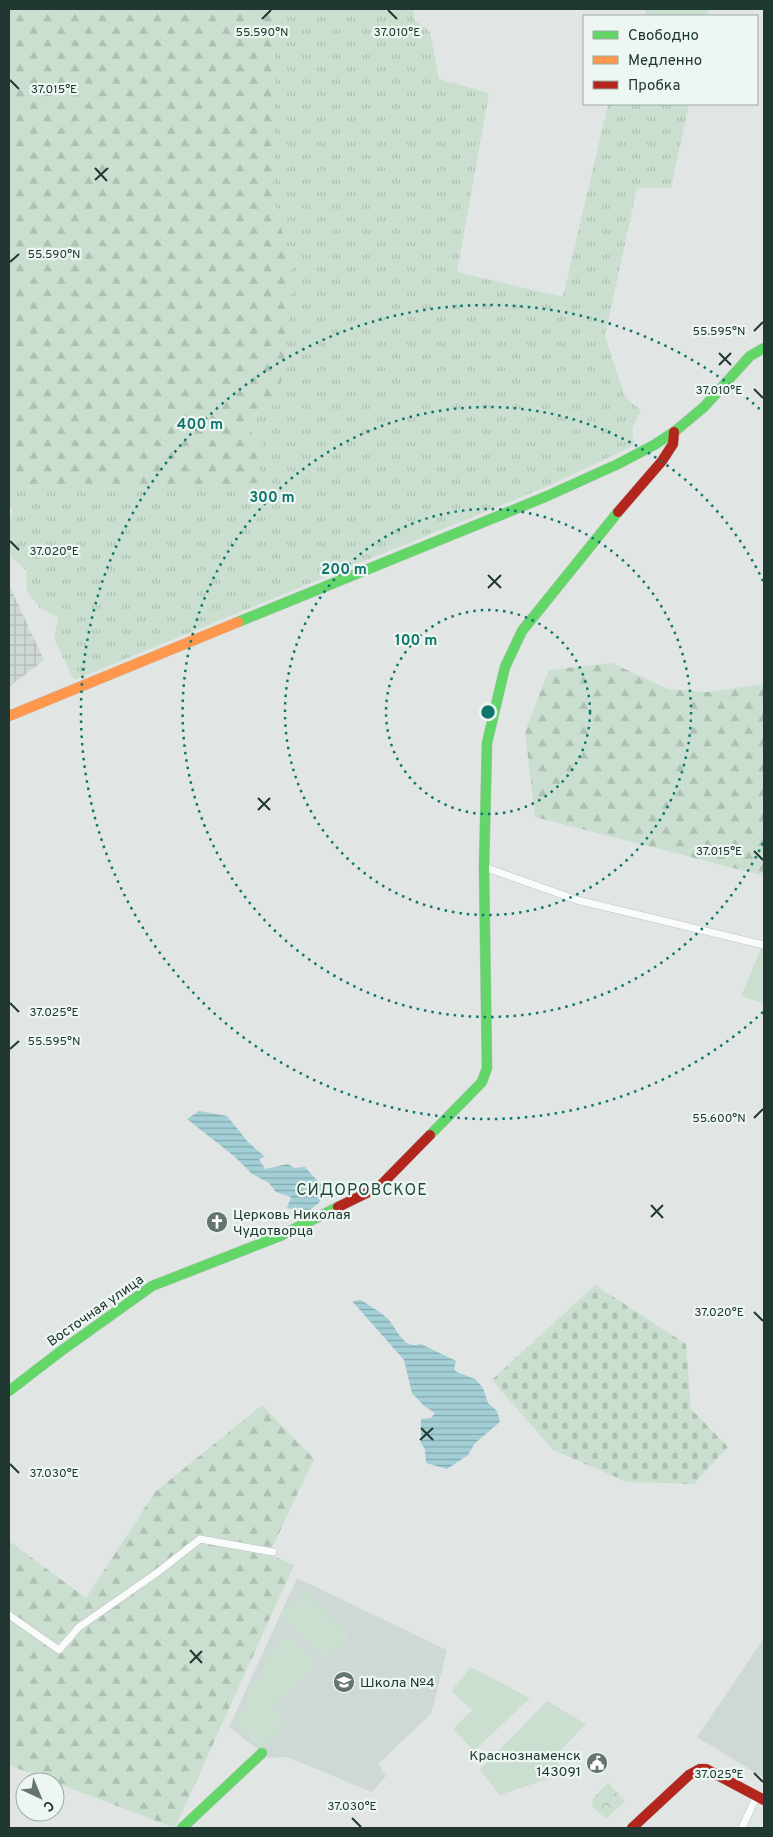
<svg xmlns="http://www.w3.org/2000/svg" width="773" height="1837" font-family="Overpass,sans-serif">
<style>
.built{fill:#ced8d4}
.industrial{fill:url(#industrial-grid)}
.grass{fill:url(#grass-tufts)}
.forest{fill:url(#forest-firs)}
.cemetery{fill:url(#cemetery-stones)}
.park{fill:url(#park-crowns)}
.garden{fill:#cadfd0}
.water{fill:url(#water-rules)}
.lines{fill:none;stroke-linecap:round;stroke-linejoin:round}
.street-casing{stroke:#bec3c1;stroke-width:8}
.fast-casing{stroke:#bdc4c1;stroke-width:11}
.slow-casing{stroke:#bdc4c1;stroke-width:11}
.jam-casing{stroke:#bdc4c1;stroke-width:11}
.street{stroke:#fafbfb;stroke-width:7}
.fast{stroke:#63d668;stroke-width:10}
.slow{stroke:#ff974d;stroke-width:10}
.jam{stroke:#b3261e;stroke-width:10}
.ticks{fill:none;stroke:#203831;stroke-width:2}
.ring{fill:none;stroke:#0f766e;stroke-width:2.5;stroke-dasharray:2.5 5}
.labels{text-anchor:middle;stroke-width:4.5;stroke-linejoin:round;paint-order:stroke}
.poi-label{font-size:14px;fill:#203831;stroke:#eef6f2;text-anchor:start}
.street-label{font-size:14px;fill:#203831;stroke:#eef6f2}
.quarter-label{font-size:16px;letter-spacing:1px;fill:#1d493e;stroke:#eef6f2}
.ticks-label{font-size:12px;text-anchor:middle;fill:#203831;stroke:#eef6f2;stroke-width:4.5;stroke-linejoin:round;paint-order:stroke}
.centre{fill:#0f766e;stroke:#eef6f2;stroke-width:2.5}
.ring-label{font-size:15px;text-anchor:middle;font-weight:bold;fill:#0f766e;stroke:#eef6f2;stroke-width:4.5;stroke-linejoin:round;paint-order:stroke}
</style>
<defs>
<pattern id="industrial-grid" width="8" height="8" patternUnits="userSpaceOnUse" patternTransform="scale(1.25)"><rect width="8" height="8" fill="#ced8d4"/><path d="M0 4h8M4 0v8" fill="none" stroke="#b1bab6"/></pattern>
<pattern id="grass-tufts" width="24" height="20" patternUnits="userSpaceOnUse" patternTransform="scale(1.25)"><rect width="24" height="20" fill="#cadfd0"/><path d="M3 7l-1-3M5 7V3M7 7l1-3M15 17l-1-3M17 17v-4M19 17l1-3" fill="none" stroke="#adc0b3"/></pattern>
<pattern id="forest-firs" width="22" height="20" patternUnits="userSpaceOnUse" patternTransform="scale(1.25)"><rect width="22" height="20" fill="#cadfd0"/><path d="M5 1l3.5 6h-7zM16 11l3.5 6h-7z" fill="#adc0b3"/></pattern>
<pattern id="cemetery-stones" width="16" height="16" patternUnits="userSpaceOnUse" patternTransform="scale(1.25)"><rect width="16" height="16" fill="#cadfd0"/><path d="M2 7V4a2 2 0 0 1 4 0v3zM10 15v-3a2 2 0 0 1 4 0v3z" fill="#adc0b3"/></pattern>
<pattern id="park-crowns" width="20" height="18" patternUnits="userSpaceOnUse" patternTransform="scale(1.25)"><rect width="20" height="18" fill="#cadfd0"/><path d="M2 6a3 3 0 1 1 6 0M12 15a3 3 0 1 1 6 0" fill="none" stroke="#adc0b3"/></pattern>
<pattern id="water-rules" width="6" height="5" patternUnits="userSpaceOnUse" patternTransform="scale(1.25)"><rect width="6" height="5" fill="#a2ced5"/><path d="M0 2.5h6" fill="none" stroke="#84a8ad"/></pattern>
</defs>
<rect width="100%" height="100%" fill="#e1e6e4"/>
<path class="built" d="M297 1578 447 1650 431 1714 378 1764 386 1776 372 1792 287 1757 269 1758 229 1727Z
M764 1638V1778L697 1737Z"/>
<path class="industrial" d="M9 585 44 660 9 687Z"/>
<path class="grass" d="M275 9H414V20L430 32 439 79 489 93 457 272 563 297 608 104H689L671 188H637L605 336 625 397 641 410 632 429 634 445 553 484 74 680 54 639 58 618 40 608 27 591 26 570 11 557 9 547V521L12 511 9 503V487L131 489 258 482 251 433 294 277 273 195Z
M648 9H709L707 16H643Z"/>
<path class="forest" d="M9 9H275L273 195 294 277 278 405 258 408 251 432 264 445 258 483 131 489 9 487Z
M612 663 668 689 707 692 764 684V876L535 817 525 732 549 670Z
M262 1405 314 1459 269 1554 294 1565 175 1828 9 1765V1541L86 1598 155 1492Z"/>
<path class="cemetery" d="M595 1285 686 1344 691 1409 728 1447 694 1484 627 1482 553 1450 492 1380Z"/>
<path class="park" d="M608 1783 625 1801 606 1819 592 1806 593 1798Z"/>
<path class="garden" d="M764 941V1004L741 996Z
M304 1591 349 1636 326 1659 281 1614Z
M289 1635 317 1663 273 1705 287 1722 261 1748 232 1721 246 1707 251 1685 263 1673 264 1662Z
M471 1667 530 1698 474 1751 453 1729 472 1710 451 1691Z
M547 1701 586 1724 554 1757 565 1773 500 1795 480 1770Z"/>
<path class="water" d="M199 1111 227 1116 248 1142 265 1157 259 1159 265 1169 288 1164 294 1168 305 1167 325 1189 319 1203 307 1212 287 1208 291 1197 276 1192 269 1183 252 1174 234 1156 187 1119Z
M361 1300C370 1306 381 1312 388 1319 398 1330 403 1350 421 1344L456 1361 454 1369 457 1372 475 1379 483 1388 488 1403 497 1411 500 1422 475 1443 468 1455 447 1469 426 1463 425 1449 421 1443V1419L431 1418 435 1413 424 1406 412 1393 404 1360 352 1301Z"/>
<g class="lines">
<g class="street-casing">
<path id="street" d="M484 867 577 900 764 945
M9 1615 59 1650 79 1627 158 1572 200 1539 273 1552
M742 1828 757 1795"/>
</g>
<g class="fast-casing">
<path id="fast" d="M238 622 545 497 618 464 654 445 674 432 704 407 750 356 764 348
M430 1135 482 1082 487 1068 484 867 487 743 505 667 522 631 618 512
M9 1391 61 1351 152 1286 280 1236 338 1207
M182 1828 262 1753"/>
</g>
<g class="slow-casing">
<path id="slow" d="M9 716 238 622"/>
</g>
<g class="jam-casing">
<path id="jam" d="M618 512 662 461 673 444 674 432
M338 1207 379 1187 430 1135
M632 1828 689 1775 700 1769H706L764 1800"/>
</g>
<use href="#street" class="street"/>
<use href="#fast" class="fast"/>
<use href="#slow" class="slow"/>
<use href="#jam" class="jam"/>
</g>
<path class="ticks" d="M388 10 397 19M262 19 271 10M10 80 19 89M95 168 107 181M95 180 108 168M10 262 19 254M754 331 763 322M719 353 731 365M719 365 731 353M754 389 763 398M10 541 19 550M488 575 501 588M488 588 501 575M258 798 270 810M258 810 270 798M754 851 763 860M10 1003 19 1012M10 1049 19 1041M754 1118 763 1109M651 1205 663 1218M651 1217 663 1205M754 1312 763 1321M421 1428 433 1440M420 1440 433 1428M10 1464 19 1473M190 1650 202 1663M190 1663 202 1651M754 1773 763 1782M352 1818 361 1827"/>
<g class="ring">
<circle cx="488" cy="712" r="102"/>
<circle cx="488" cy="712" r="203"/>
<path d="M763 843A305 305 0 1 1 763 581"/>
<path d="M763 1012A407 407 0 1 1 763 412"/>
</g>
<defs>
<g id="church-disc" transform="scale(1.125)"><circle r="9.5" fill="#647570" stroke="#eef6f2"/><path d="M-1.2-6h2.4v3.5h3.3v2.4h-3.3V6h-2.4V-.1h-3.3v-2.4h3.3Z" fill="#fff"/></g>
<g id="school-disc" transform="scale(1.125)"><circle r="9.5" fill="#647570" stroke="#eef6f2"/><path d="M0-5L7-2L0 1L-7-2ZM-4 1L0 2.5L4 1V4Q0 6-4 4Z" fill="#fff"/></g>
<g id="civic-disc" transform="scale(1.125)"><circle r="9.5" fill="#647570" stroke="#eef6f2"/><path d="M-.6-6.5H3V-4.5H.6V-3L4-1V1h2V6H-6V1h2V-1L-.6-3ZM-1.2 2.5V6h2.4V2.5Z" fill="#fff"/></g>
</defs>
<g fill-rule="evenodd">
<use href="#church-disc" x="217" y="1222"/>
<use href="#school-disc" x="344" y="1682"/>
<use href="#civic-disc" x="597" y="1763"/>
</g>
<g class="labels">
<g class="poi-label">
<text x="233" y="1219">Церковь Николая<tspan x="233" dy="16">Чудотворца</tspan></text>
<text x="360" y="1687">Школа №4</text>
<text x="581" y="1760" text-anchor="end">Краснознаменск<tspan x="581" dy="16">143091</tspan></text>
</g>
<g class="street-label">
<text transform="translate(95 1310) rotate(-35)" y="5">Восточная улица</text>
</g>
<g class="quarter-label">
<text x="362" y="1195">СИДОРОВСКОЕ</text>
</g>
</g>
<g class="ticks-label">
<text x="262" y="36">55.590°N</text>
<text x="397" y="36">37.010°E</text>
<text x="54" y="93">37.015°E</text>
<text x="54" y="258">55.590°N</text>
<text x="719" y="335">55.595°N</text>
<text x="719" y="394">37.010°E</text>
<text x="54" y="555">37.020°E</text>
<text x="719" y="855">37.015°E</text>
<text x="54" y="1016">37.025°E</text>
<text x="54" y="1045">55.595°N</text>
<text x="719" y="1122">55.600°N</text>
<text x="719" y="1316">37.020°E</text>
<text x="54" y="1477">37.030°E</text>
<text x="719" y="1778">37.025°E</text>
<text x="352" y="1810">37.030°E</text>
</g>
<circle cx="488" cy="712" r="8" class="centre"/>
<g class="ring-label">
<text x="200" y="429">400 m</text>
<text x="272" y="502">300 m</text>
<text x="344" y="574">200 m</text>
<text x="416" y="645">100 m</text>
</g>
<rect width="773" height="1837" fill="none" stroke="#203831" stroke-width="20"/>
<rect x="583" y="15" width="175" height="90" fill="#eef6f2" stroke="#9caaa5"/>
<rect x="593" y="31" width="25" height="8" fill="#63d668" stroke="#9caaa5"/>
<text x="628" y="40" font-size="15" fill="#203831">Свободно</text>
<rect x="593" y="56" width="25" height="8" fill="#ff974d" stroke="#9caaa5"/>
<text x="628" y="65" font-size="15" fill="#203831">Медленно</text>
<rect x="593" y="81" width="25" height="8" fill="#b3261e" stroke="#9caaa5"/>
<text x="628" y="90" font-size="15" fill="#203831">Пробка</text>
<g transform="translate(40 1797) rotate(136)"><circle r="24" fill="#eef6f2" stroke="#9caaa5"/>
<path d="M0-4L9 19L0 12L-9 19Z" fill="#647570"/>
<text y="-8" font-size="14" font-weight="bold" text-anchor="middle" fill="#203831">С</text>
</g>
</svg>
